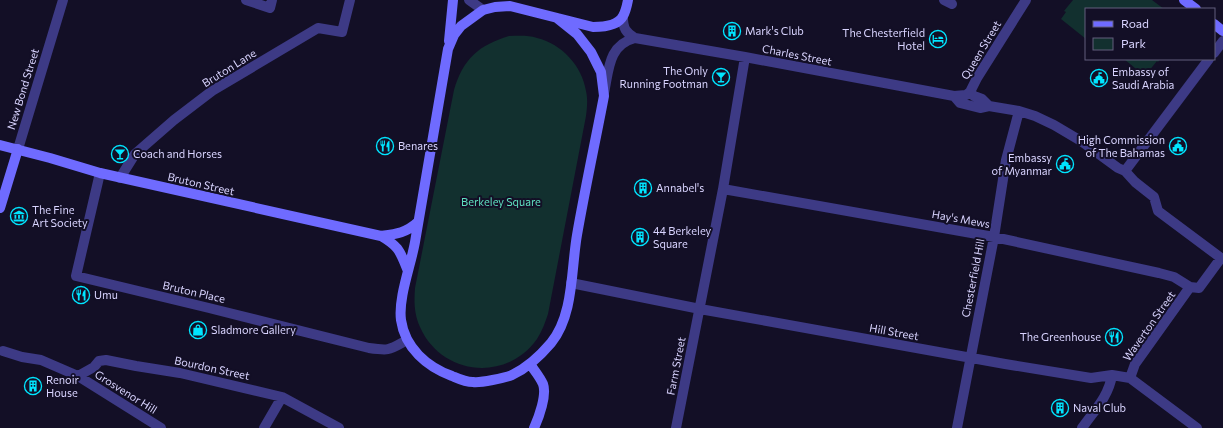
<svg xmlns="http://www.w3.org/2000/svg" width="1223" height="428" font-family="Commissioner,sans-serif">
<style>
.green{fill:#12302f}
.lines{fill:none;stroke-linecap:round;stroke-linejoin:round}
.street{stroke:#3d3a85;stroke-width:10}
.secondary{stroke:#6f6bff;stroke-width:10}
.labels{text-anchor:middle;stroke-width:4;stroke-linejoin:round;paint-order:stroke}
.poi-label{font-size:11px;fill:#d9d4ff;stroke:#130f26;text-anchor:start}
.street-label{font-size:11px;fill:#d9d4ff;stroke:#130f26}
.park-label{font-size:11px;fill:#5fe0c0;stroke:#130f26}
</style>
<rect width="100%" height="100%" fill="#130f26"/>
<path class="green" d="M1073 0H1152L1164 9H1086V39L1061 19 1066 12 1064 11Z
M509 36C519 36 528 35 537 38 562 44 582 66 586 91 588 100 587 108 586 116L548 314C545 323 542 331 537 339 506 383 441 375 420 327 414 314 414 301 415 288L454 90C463 59 479 45 509 36Z
M1124 59H1160L1158 62 1157 61 1148 72 1144 69 1141 73Z"/>
<g class="lines">
<path class="street" d="M246 0 270 8 272 0
M469 0 483 10
M944 0 952 4
M623 18C623 28 626 33 635 38L745 57 954 96 966 95 970 92
M1214 53 1223 41
M970 92 977 78 1026 0
M970 92 974 96 982 99 989 106
M604 93C609 70 608 45 635 38
M18 149 63 0
M1125 171 1209 59
M100 173 76 276 209 308 369 348C390 351 389 350 407 340
M120 178 135 154 174 120 212 91 318 28 342 32 350 0
M723 189 994 237 1159 273 1174 277 1190 287 1199 288 1221 258 1158 211 1154 197 1135 182 1125 171 1118 168 1081 141 1054 125 1035 116 1019 111 989 106 980 108 960 103 954 96
M571 283 700 309 1005 364 1091 378 1112 375 1130 378 1197 428
M3 351 22 357 41 360 78 376 161 428
M78 376 94 367 99 361 106 360 136 366 180 373 282 397 339 428
M1130 378 1135 364 1190 287
M264 428 282 397
M676 428 723 189 745 57
M957 428 994 237 1006 160 1019 111
M1082 428C1094 411 1109 396 1112 375"/>
<path class="secondary" d="M1184 0 1196 9
M557 18 577 34 591 52 601 72 604 96C595 143 585 189 577 235 571 269 574 315 551 343 540 356 527 368 512 375 504 378 481 383 473 382 465 382 459 379 452 376 427 367 405 348 401 320 398 298 411 265 415 242 426 178 437 113 448 49L454 35 461 26 483 10 495 7 510 6 593 27C603 27 618 26 623 16 626 11 627 5 628 0
M1214 24 1223 31
M449 41 453 0
M0 145 50 158 100 173 381 236C400 247 400 252 408 271
M0 208 18 149
M381 236C396 234 406 233 418 222
M530 364C534 370 540 377 543 384 547 395 539 417 534 428"/>
</g>
<defs>
<g id="building-ring" transform="scale(0.9)"><circle r="9.5" fill="#130f26" stroke="#00e5ff" stroke-width="1.5"/><path d="M-4-6H4V6H1V3H-1V6H-4ZM-2.5-4.3h1.7v1.8h-1.7ZM.8-4.3h1.7v1.8H.8ZM-2.5-1h1.7V.8h-1.7ZM.8-1h1.7V.8H.8Z" fill="#00e5ff"/></g>
<g id="hotel-ring" transform="scale(0.9)"><circle r="9.5" fill="#130f26" stroke="#00e5ff" stroke-width="1.5"/><path d="M-6-4.5h1.5V1H6V5H4.5V3h-9V5H-6ZM-4 0a1.8 1.8 0 1 1 3.6 0ZM.5 0V-2.5h3Q6-2.5 6 0Z" fill="#00e5ff"/></g>
<g id="bar-ring" transform="scale(0.9)"><circle r="9.5" fill="#130f26" stroke="#00e5ff" stroke-width="1.5"/><path d="M-6-5H6L.8 .8V4.5H3.5V6h-7V4.5H-.8V.8Z" fill="#00e5ff"/></g>
<g id="civic-ring" transform="scale(0.9)"><circle r="9.5" fill="#130f26" stroke="#00e5ff" stroke-width="1.5"/><path d="M-.6-6.5H3V-4.5H.6V-3L4-1V1h2V6H-6V1h2V-1L-.6-3ZM-1.2 2.5V6h2.4V2.5Z" fill="#00e5ff"/></g>
<g id="restaurant-ring" transform="scale(0.9)"><circle r="9.5" fill="#130f26" stroke="#00e5ff" stroke-width="1.5"/><path d="M-5-6h1v4h1v-4h1v4h1v-4h1v5L-1.5 .5V6h-2V.5L-5-1ZM5-6V6H3V1.5H1.5Q1.5-4 5-6Z" fill="#00e5ff"/></g>
<g id="museum-ring" transform="scale(0.9)"><circle r="9.5" fill="#130f26" stroke="#00e5ff" stroke-width="1.5"/><path d="M0-6L6-3V-2H-6V-3ZM-5-1h2V3h-2ZM-1-1h2V3h-2ZM3-1h2V3H3ZM-6 4H6V6H-6Z" fill="#00e5ff"/></g>
<g id="shop-ring" transform="scale(0.9)"><circle r="9.5" fill="#130f26" stroke="#00e5ff" stroke-width="1.5"/><path d="M-5-2.5h2.3a2.7 3.5 0 0 1 5.4 0H5L5.5 6h-11ZM-1.5-2.5h3a1.5 2.3 0 0 0-3 0Z" fill="#00e5ff"/></g>
</defs>
<g fill-rule="evenodd">
<use href="#building-ring" x="732" y="31"/>
<use href="#hotel-ring" x="938" y="39"/>
<use href="#bar-ring" x="721" y="77"/>
<use href="#civic-ring" x="1099" y="78"/>
<use href="#restaurant-ring" x="385" y="146"/>
<use href="#civic-ring" x="1178" y="146"/>
<use href="#bar-ring" x="120" y="154"/>
<use href="#civic-ring" x="1065" y="164"/>
<use href="#building-ring" x="643" y="188"/>
<use href="#museum-ring" x="19" y="216"/>
<use href="#building-ring" x="640" y="237"/>
<use href="#restaurant-ring" x="81" y="295"/>
<use href="#shop-ring" x="198" y="330"/>
<use href="#restaurant-ring" x="1114" y="337"/>
<use href="#building-ring" x="33" y="386"/>
<use href="#building-ring" x="1060" y="408"/>
</g>
<g class="labels">
<g class="poi-label">
<text x="745" y="35">Mark's Club</text>
<text x="925" y="37" text-anchor="end">The Chesterfield<tspan x="925" dy="13">Hotel</tspan></text>
<text x="708" y="75" text-anchor="end">The Only<tspan x="708" dy="13">Running Footman</tspan></text>
<text x="1112" y="76">Embassy of<tspan x="1112" dy="13">Saudi Arabia</tspan></text>
<text x="1165" y="144" text-anchor="end">High Commission<tspan x="1165" dy="13">of The Bahamas</tspan></text>
<text x="398" y="150">Benares</text>
<text x="133" y="158">Coach and Horses</text>
<text x="1052" y="162" text-anchor="end">Embassy<tspan x="1052" dy="13">of Myanmar</tspan></text>
<text x="656" y="192">Annabel's</text>
<text x="32" y="214">The Fine<tspan x="32" dy="13">Art Society</tspan></text>
<text x="653" y="235">44 Berkeley<tspan x="653" dy="13">Square</tspan></text>
<text x="94" y="299">Umu</text>
<text x="211" y="334">Sladmore Gallery</text>
<text x="1101" y="341" text-anchor="end">The Greenhouse</text>
<text x="46" y="384">Renoir<tspan x="46" dy="13">House</tspan></text>
<text x="1073" y="412">Naval Club</text>
</g>
<g class="street-label">
<text transform="translate(981 50) rotate(-59)" y="4">Queen Street</text>
<text transform="translate(797 55) rotate(11)" y="4">Charles Street</text>
<text transform="translate(229 68) rotate(-32)" y="4">Bruton Lane</text>
<text transform="translate(23 89) rotate(-73)" y="4">New Bond Street</text>
<text transform="translate(201 184) rotate(13)" y="4">Bruton Street</text>
<text transform="translate(961 219) rotate(10)" y="4">Hay's Mews</text>
<text transform="translate(973 278) rotate(-79)" y="4">Chesterfield Hill</text>
<text transform="translate(194 292) rotate(13)" y="4">Bruton Place</text>
<text transform="translate(1149 326) rotate(-55)" y="4">Waverton Street</text>
<text transform="translate(894 332) rotate(10)" y="4">Hill Street</text>
<text transform="translate(676 366) rotate(-79)" y="4">Farm Street</text>
<text transform="translate(212 368) rotate(12)" y="4">Bourdon Street</text>
<text transform="translate(126 392) rotate(32)" y="4">Grosvenor Hill</text>
</g>
<g class="park-label">
<text x="501" y="206">Berkeley Square</text>
</g>
</g>
<rect x="1085" y="8" width="130" height="52" fill="#130f26" stroke="#625e7d"/>
<rect x="1093" y="21" width="20" height="6" fill="#6f6bff" stroke="#625e7d"/>
<text x="1121" y="28" font-size="12" fill="#d9d4ff">Road</text>
<rect x="1093" y="38" width="20" height="12" fill="#12302f" stroke="#625e7d"/>
<text x="1121" y="48" font-size="12" fill="#d9d4ff">Park</text>
</svg>
